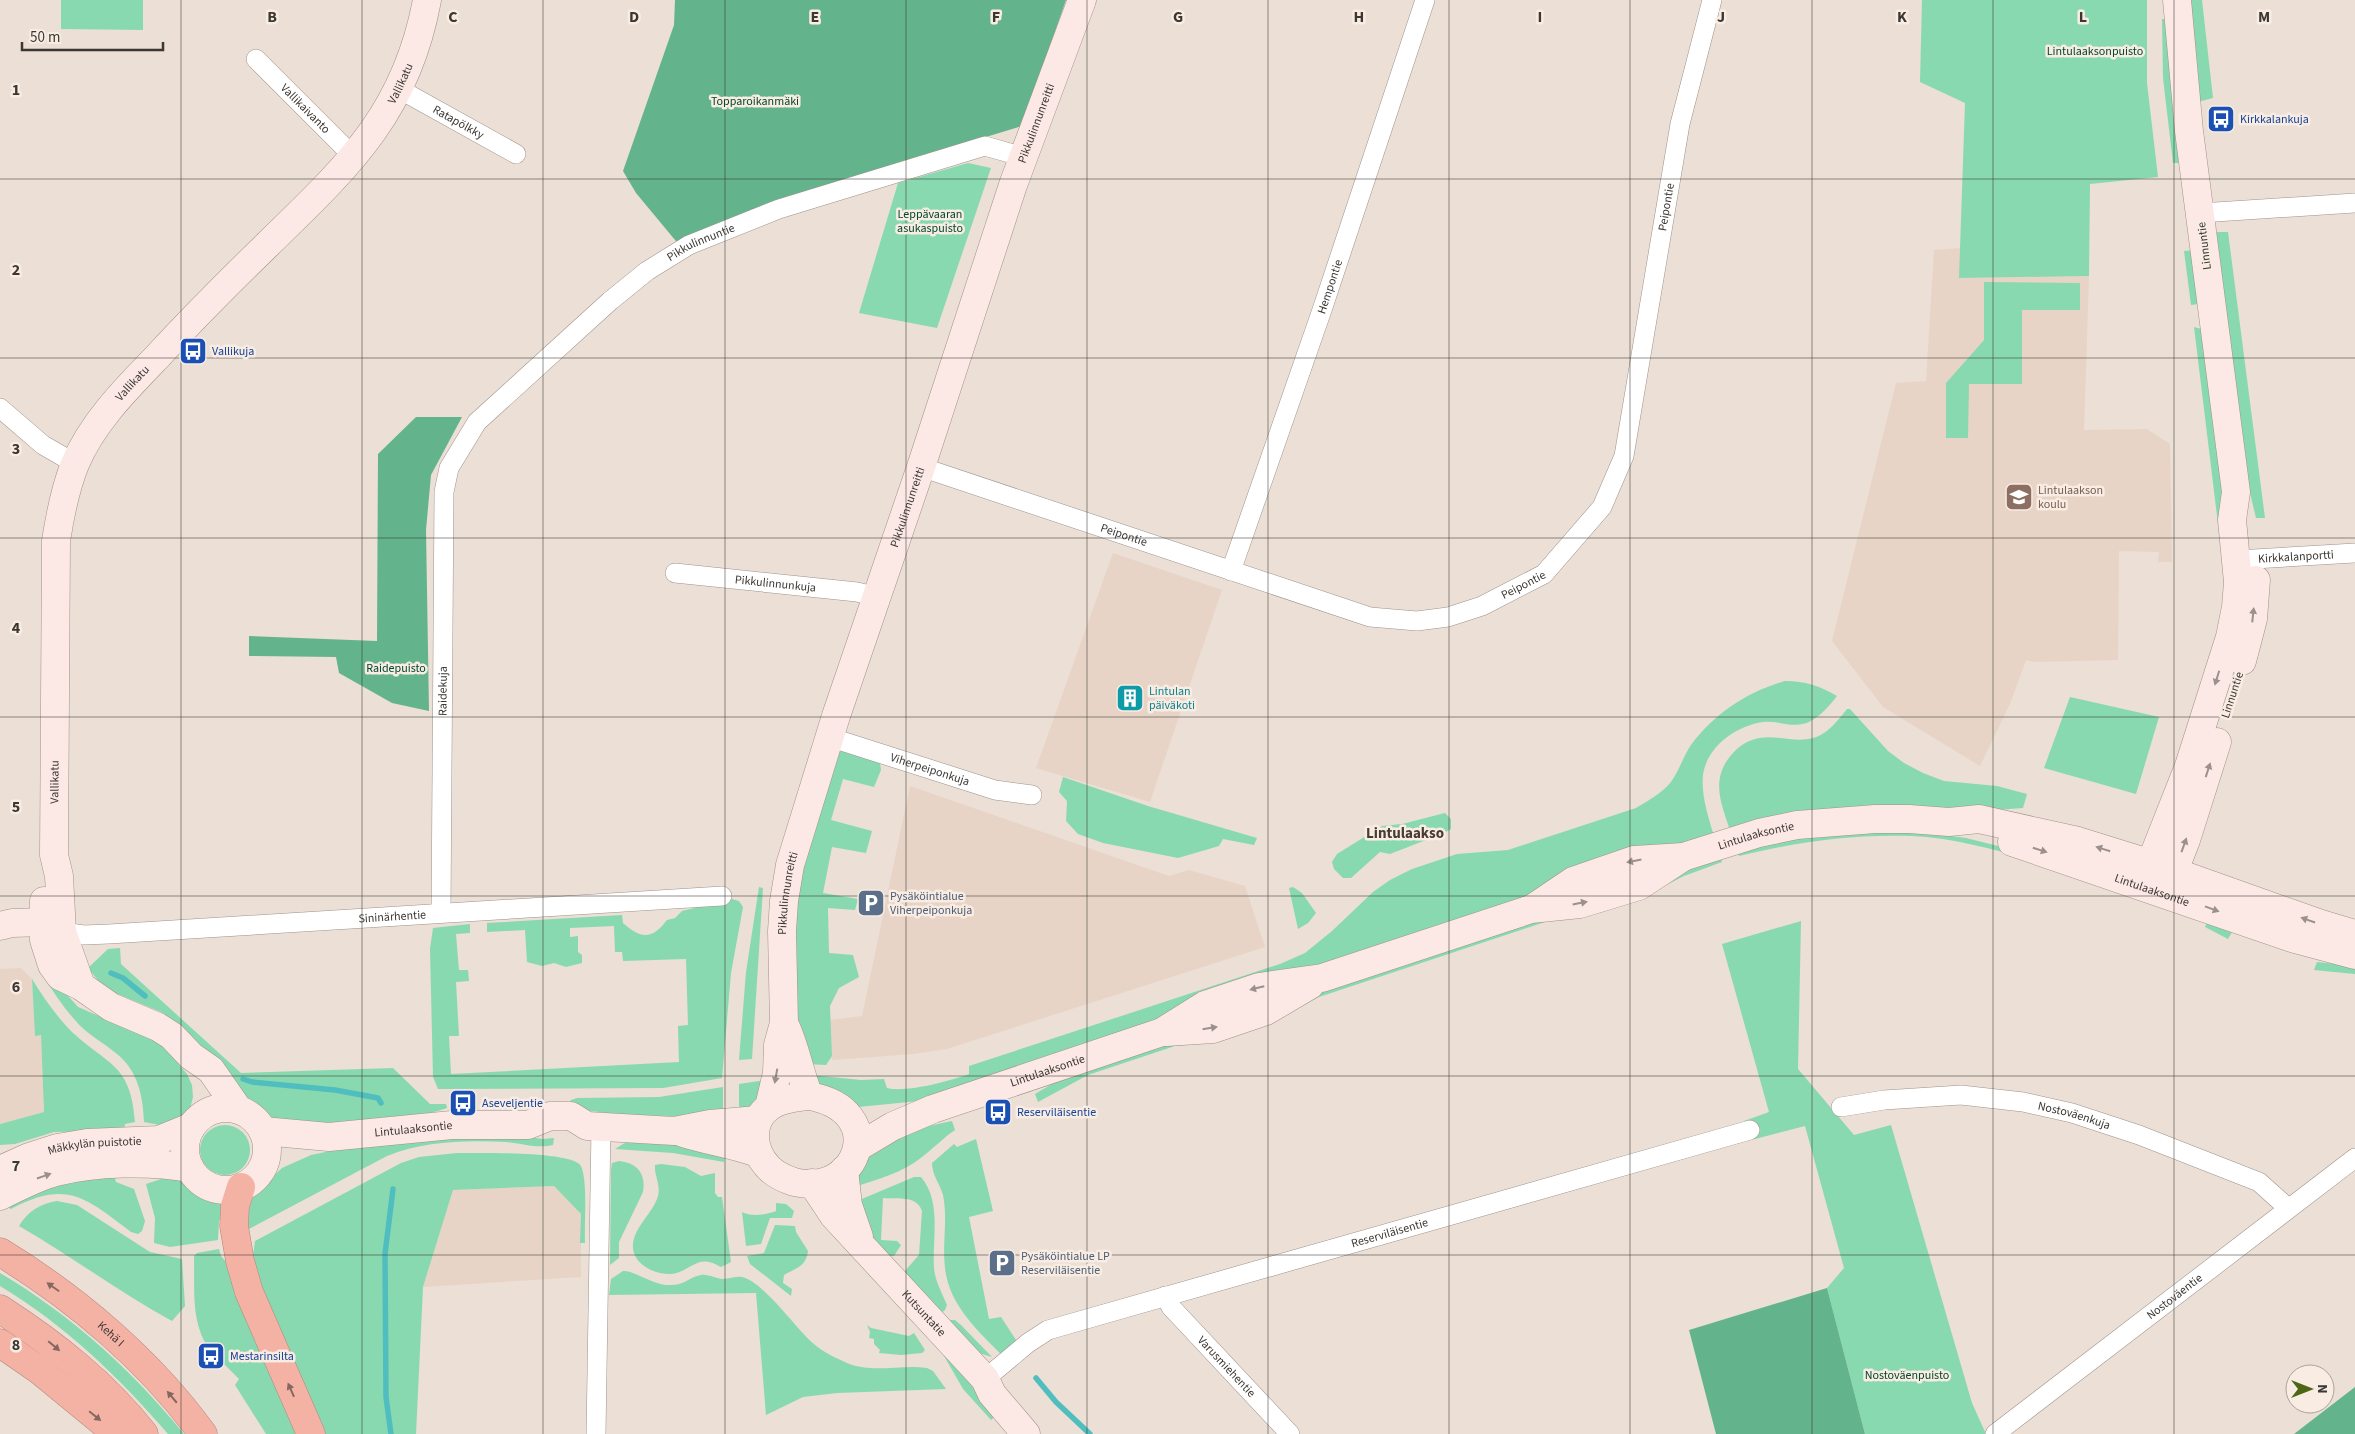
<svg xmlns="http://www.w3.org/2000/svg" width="2355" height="1434" font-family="'Source Sans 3',sans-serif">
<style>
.built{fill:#e7d4c6}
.green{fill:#88d9b0}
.forest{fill:#63b48c}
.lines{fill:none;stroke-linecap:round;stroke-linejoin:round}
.stream{stroke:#50bebe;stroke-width:5.5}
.street-casing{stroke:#9e928a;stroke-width:20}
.secondary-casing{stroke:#9e928a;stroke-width:29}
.highway-casing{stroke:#b3877c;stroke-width:29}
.street{stroke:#fff;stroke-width:19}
.secondary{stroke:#fce8e4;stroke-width:28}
.highway{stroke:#f4b2a4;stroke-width:28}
.oneway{fill:#9c908c}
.oneway2{fill:#856860}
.grid{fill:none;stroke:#3b3733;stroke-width:1;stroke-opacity:0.55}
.labels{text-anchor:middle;stroke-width:5;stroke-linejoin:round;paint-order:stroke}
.park-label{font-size:12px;fill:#00462d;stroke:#f8ece3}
.street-label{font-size:12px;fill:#3b3733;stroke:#f8ece3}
.transit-label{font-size:12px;fill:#164399;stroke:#f8ece3;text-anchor:start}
.education-label{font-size:12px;fill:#785e54;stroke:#f8ece3;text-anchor:start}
.culture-label{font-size:12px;fill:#0d838f;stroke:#f8ece3;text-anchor:start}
.service-label{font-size:12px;fill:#4e5e75;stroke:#f8ece3;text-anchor:start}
.quarter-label{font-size:15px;font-weight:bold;fill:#473d36;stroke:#f8ece3}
.grid-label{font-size:16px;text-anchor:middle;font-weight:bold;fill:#3b3733;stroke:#f8ece3;stroke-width:5;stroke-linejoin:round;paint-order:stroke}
</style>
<rect width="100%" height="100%" fill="#ebdfd6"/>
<path class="built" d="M1961 248 1960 278 2089 276 2084 430 2147 429 2170 444 2172 562H2158L2159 552 2119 551 2118 660 2035 662 2026 660 2010 704 1980 766 1883 707 1832 641 1896 383 1926 381 1934 250Z
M1113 553 1222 590 1150 802 1036 768Z
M910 786 1169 876 1189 870 1245 886 1265 947 947 1049 913 1054 832 1060 829 1020 862 1016Z
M21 968 32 979 35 1035H41L44 1112 0 1124V969Z
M554 1186 581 1214V1277L423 1287 453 1190Z"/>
<path class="green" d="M61 0H143V30L61 29Z
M1922 0H2147V83L2158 177 2090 184 2089 276 1959 278 1965 103 1920 82Z
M2188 0H2202L2213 98 2198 102Z
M2162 19H2167L2181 163H2173L2163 78Z
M968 163 991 168 937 328 859 313 898 183Z
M2216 232H2228L2265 518H2256L2246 476 2216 243Z
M2195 250 2199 304 2191 305 2184 251Z
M1984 282 2080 283V310H2022V384H1969L1968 438H1946V383L1984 340Z
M2194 327 2202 329 2227 524H2218Z
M1785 681C1805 681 1820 686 1837 696 1829 706 1821 716 1809 722 1794 729 1778 720 1763 722 1736 726 1707 746 1703 775 1701 795 1708 816 1714 836L919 1101 858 1107 824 1090 811 1075 861 1080 884 1079 887 1088C905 1093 951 1081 969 1074V1066L1280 964 1305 953 1332 931 1373 892 1390 880 1412 869 1457 854 1508 850 1636 808C1648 801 1662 793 1671 782 1679 771 1683 757 1691 745 1715 713 1747 692 1785 681Z
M2070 697 2159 717 2136 794 2044 768Z
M1847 709H1850L1888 751 1904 763 1923 773 1944 781 1997 786 2027 794 2023 808 1982 811 1903 806 1730 830C1720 801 1710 777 1734 752 1740 745 1751 739 1760 738 1778 735 1795 743 1813 738 1827 735 1839 719 1847 709Z
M842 751 880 763 881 770 874 787 843 779 831 820 872 831 866 853 832 847 823 893 858 899 855 910 828 908 829 953 853 955 859 977 839 988 830 1006 832 1056 826 1065 805 1064 796 1022 791 914 832 754Z
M1063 777 1148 806 1257 838 1254 845 1223 839 1219 846 1178 858 1103 843 1078 834 1066 821 1067 801 1059 792Z
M1445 813 1451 819V829L1444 833 1390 854 1380 852 1351 878H1343L1334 869 1332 862 1337 854 1382 826 1402 824Z
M1913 831 1966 838 2006 848 2184 906 2181 915C2100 886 1997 840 1912 836 1852 834 1796 842 1739 856L1737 851 1811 835Z
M1721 856 1722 862 1684 876 1643 897 1600 913 1545 922 1319 997 1290 1012 1205 1043 1175 1046 1088 1075 1038 1102 1035 1094 1062 1078 1676 873Z
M759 887 763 888 752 1059 739 1060 746 972Z
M1293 887 1302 893 1316 913 1308 923 1298 929 1289 888Z
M732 899 739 901 743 907 731 973 722 1078 663 1088 438 1089 433 1077 430 949 433 928 470 924V933L456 934 459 970H468L469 981 456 982 459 1036H449L451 1074 679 1062 678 1026 688 1025 686 959 623 961 622 952H615L614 926 570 928V937L578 936V952L582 955V963L566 967 554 963 542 966 527 962 525 930 487 932V923L622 915 623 923C641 939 652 940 667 920L675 918 682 911Z
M2209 919 2232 932 2228 939 2205 927Z
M1801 921 1798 1069 1854 1135 1891 1125 1972 1403 1986 1434H1865L1827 1288 1844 1268 1805 1126 1751 1140 1744 1121 1769 1112 1722 944Z
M120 948 121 964 241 1073 393 1068 430 1104H446L447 1108 412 1119 358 1124 277 1122 237 1090 181 1026 161 1012 105 989 88 968 108 949Z
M2317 962 2355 966V974L2314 970Z
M45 970 78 1007 161 1043 187 1074 192 1085 193 1097 190 1109 183 1116 165 1126 144 1122C143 1096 138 1071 117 1054 103 1042 86 1034 75 1020 62 1006 52 989 41 974Z
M32 979C43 997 57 1017 72 1032 109 1066 131 1064 135 1122L125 1124 124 1131 54 1132 15 1144 0 1145V1124L44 1112 41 1035 35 1036Z
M772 1079 761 1103 739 1114V1084Z
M723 1087V1117L623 1115 567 1108 571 1100 577 1098 659 1097Z
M952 1121 955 1130C943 1138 934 1148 922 1157 903 1173 877 1179 855 1187V1174L868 1152 910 1130Z
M200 1150a25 25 0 1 1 50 0a25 25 0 1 1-50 0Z
M521 1136 543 1139 554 1138 553 1145C538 1149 521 1143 506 1142 466 1140 424 1141 387 1156L247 1230 245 1211 256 1192 282 1168 311 1155 340 1149 438 1137Z
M635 1139 724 1149V1162L673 1153 615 1149 623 1144Z
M976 1139 993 1211 969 1217 989 1319 1001 1317 1018 1343 1003 1356C978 1331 949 1305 945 1268 942 1244 948 1219 943 1195 940 1184 932 1175 932 1163L954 1144 957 1147Z
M457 1153C476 1153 573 1151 581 1166 588 1182 584 1224 585 1243H580L581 1214 554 1186 453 1190 423 1287 416 1434H321L252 1263 255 1241 401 1163 419 1157Z
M619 1161C638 1163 646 1174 643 1192L619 1242V1258L610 1265 611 1170 612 1163Z
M661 1164 685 1167 701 1176 715 1173V1193L718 1197H722L731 1262 721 1267C696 1252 692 1272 671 1274 654 1275 631 1263 633 1244 635 1226 653 1213 658 1196 661 1185 654 1175 655 1165Z
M114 1175 116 1182 134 1189 145 1221 142 1231 138 1234 131 1232C86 1198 67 1179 11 1209L3 1205 58 1182Z
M914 1177H921C942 1202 932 1238 934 1268 935 1281 942 1293 947 1305L945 1310 940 1314 906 1276 905 1271 919 1255 922 1211C917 1195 897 1199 883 1198L881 1240 897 1241 901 1245 894 1256H887L873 1243 857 1201Z
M164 1178 181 1179 205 1198 227 1202 225 1219 219 1220 218 1240 170 1247 154 1243 155 1218 146 1184Z
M57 1201 77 1205 150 1252 182 1259 185 1306 172 1321C119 1292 71 1256 19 1226 28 1211 40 1204 57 1201Z
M776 1203 786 1204 794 1211 792 1218H770L761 1244 746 1246 742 1212C750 1217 766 1215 776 1211Z
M775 1225 795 1226 796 1232 808 1251C806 1267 796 1268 784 1275L783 1283 792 1289 791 1296 750 1264 747 1256 764 1253Z
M219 1249 221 1256 235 1272 303 1434H266L235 1385 239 1379 219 1359 223 1354 215 1345 210 1350C190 1323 195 1288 194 1256L197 1253Z
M623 1271C634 1270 652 1285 669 1285 684 1286 689 1277 701 1275 709 1274 716 1279 723 1279 730 1279 736 1276 742 1277 763 1281 797 1330 814 1344 823 1352 836 1358 847 1363 874 1374 900 1364 927 1368L933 1371 946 1389 837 1393 803 1397 766 1415 756 1293 609 1295 611 1279Z
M0 1273C71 1315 132 1370 184 1434H168C119 1377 65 1325 0 1286Z
M949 1320H955L961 1325 992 1357 979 1353Z
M867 1325 871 1328 909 1336 914 1333 925 1350 922 1353 901 1355 879 1353 880 1350 874 1344V1339L869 1338 870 1332Z
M939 1347 960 1369 994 1417 991 1420 963 1389Z"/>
<path class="forest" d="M675 0H1066L1022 126 791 196 680 246 636 193 623 171 674 25Z
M416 417H462L431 475 426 530 429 711 392 703 339 673 336 657 249 656V636L377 641 378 454Z
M1827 1288 1865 1434H1716L1689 1330Z
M2355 1387V1434H2294Z"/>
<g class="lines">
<path class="stream" d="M111 973 123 978 145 996
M243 1079 252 1082 335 1090 378 1098 381 1103
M1036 1378 1056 1402 1090 1434
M391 1434 386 1397 385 1254 393 1189"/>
<g class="street-casing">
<g id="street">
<path id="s1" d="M256 59 354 157"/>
<path id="s2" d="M399 89 516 154"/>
<path d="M2200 213 2355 203"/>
<path d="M0 408 43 445 76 464"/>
<path id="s3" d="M921 467 1370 617 1417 621 1448 617 1482 606 1544 574 1602 507 1624 456 1680 124 1712 0"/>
<path id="s4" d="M2237 560 2355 553"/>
<path id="s5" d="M1231 571 1322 310 1425 0"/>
<path id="s6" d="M675 573 857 592 877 597"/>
<path id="s7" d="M829 737 995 790 1032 795"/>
<path id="s8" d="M441 913 444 492 449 468 477 422 610 301 647 271 689 245 779 209 985 146 1024 157"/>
<path id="s9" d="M62 932 84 935 109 934 722 896"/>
<path id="s10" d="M1841 1107 1884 1100 1961 1095 2023 1102 2072 1113 2139 1135 2259 1182 2288 1208"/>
<path id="s11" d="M1165 1296 1171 1307 1290 1434"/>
<path id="s12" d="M985 1379 1028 1343 1048 1330 1750 1130"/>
<path d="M596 1434 601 1127"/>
<path id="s13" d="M1995 1434 2355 1158"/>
</g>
</g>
<g class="secondary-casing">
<g id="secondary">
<path d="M2242 661 2253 619 2256 580"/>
<path id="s14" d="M2012 842 2295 939 2355 955"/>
<path d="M2142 885 2189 766 2230 637 2236 607 2238 582 2232 520 2236 492 2189 131 2177 0"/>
<path d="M2167 889 2186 840 2217 742"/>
<path d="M44 901V940L52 965 60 976 81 986 111 1007 158 1027 172 1036 191 1056 211 1070 238 1109"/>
<path id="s15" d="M1533 908 1573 881 1634 860 1683 857 1759 833 1797 825 1875 819H1909L1949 822 1979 819 2078 841 2149 863 2321 924 2355 934"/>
<path d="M0 926 12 923 44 922 61 931"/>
<path id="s16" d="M81 986 62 932 59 876 54 855 56 541C60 515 65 489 75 464 92 423 126 389 157 357 193 318 230 281 268 244 347 167 406 114 427 0"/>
<path d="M785 1025C796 1048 799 1072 809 1096"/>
<path d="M1166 1032 1213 1029 1266 1011 1310 985"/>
<path d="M809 1096C890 1110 859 1198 794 1182 785 1179 775 1175 768 1167 752 1150 749 1122 769 1107 780 1099 796 1097 809 1096Z"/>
<path id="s17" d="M769 1107 777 1073 778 1045 784 1023 782 931 784 901 790 865 836 716 921 467 1013 185 1082 0"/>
<circle cx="226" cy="1149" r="41"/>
<path id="s18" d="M263 1131 329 1137 452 1125H528L550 1116H571L587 1126 674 1131 710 1124 758 1120"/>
<path d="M683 1133C708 1141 733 1144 757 1153"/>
<path id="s19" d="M858 1147 893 1126 933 1109 1162 1032 1205 1005 1259 987 1322 978 1531 909 1580 904 1639 886 1683 857"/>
<path id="s20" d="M0 1170 29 1157 57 1148 87 1143 159 1140 191 1127"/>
<path d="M844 1170 848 1205 859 1237"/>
<path id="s21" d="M812 1183 834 1216 985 1379 992 1394 1026 1434"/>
<path d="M0 1196C18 1187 37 1177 56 1172 96 1162 150 1161 190 1168"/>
</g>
</g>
<g class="highway-casing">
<g id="highway">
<path d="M241 1187 235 1206 234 1226 240 1261 249 1292 311 1434"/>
<path id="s22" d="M0 1252C77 1299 150 1361 203 1434"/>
<path d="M0 1309C54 1344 104 1383 144 1434"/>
<path d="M0 1343 39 1370 117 1434"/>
</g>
</g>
<use href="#street" class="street"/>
<use href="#secondary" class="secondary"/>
<use href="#highway" class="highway"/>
</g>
<defs><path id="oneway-solid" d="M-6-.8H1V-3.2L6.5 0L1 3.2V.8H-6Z" transform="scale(1.25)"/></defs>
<g class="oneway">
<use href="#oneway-solid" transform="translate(2253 615) rotate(-84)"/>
<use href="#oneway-solid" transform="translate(2217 678) rotate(107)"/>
<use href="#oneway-solid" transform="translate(2208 770) rotate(-72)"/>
<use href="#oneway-solid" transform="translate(2184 845) rotate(-70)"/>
<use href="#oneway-solid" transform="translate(2103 849) rotate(-163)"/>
<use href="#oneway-solid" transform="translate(2040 850) rotate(17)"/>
<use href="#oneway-solid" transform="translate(1634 861) rotate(169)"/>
<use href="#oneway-solid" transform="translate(1580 903) rotate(-11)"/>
<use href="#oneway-solid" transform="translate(2212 909) rotate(20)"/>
<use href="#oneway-solid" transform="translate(2308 920) rotate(-161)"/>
<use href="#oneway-solid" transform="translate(1257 988) rotate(166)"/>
<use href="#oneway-solid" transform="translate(1210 1028) rotate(-9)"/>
<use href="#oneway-solid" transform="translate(776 1076) rotate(100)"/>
<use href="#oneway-solid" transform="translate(44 1176) rotate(-19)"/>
</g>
<g class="oneway2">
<use href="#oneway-solid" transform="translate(53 1287) rotate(-145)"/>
<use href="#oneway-solid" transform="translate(54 1346) rotate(40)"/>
<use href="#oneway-solid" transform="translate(291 1390) rotate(-114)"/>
<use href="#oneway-solid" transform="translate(172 1397) rotate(-130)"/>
<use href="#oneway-solid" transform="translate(95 1416) rotate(39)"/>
</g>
<path class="grid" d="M181 0V1434M362 0V1434M543 0V1434M725 0V1434M906 0V1434M1087 0V1434M1268 0V1434M1449 0V1434M1630 0V1434M1812 0V1434M1993 0V1434M2174 0V1434M0 179H2355M0 358H2355M0 538H2355M0 717H2355M0 896H2355M0 1076H2355M0 1255H2355"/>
<defs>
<g id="bus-square" transform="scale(1.4375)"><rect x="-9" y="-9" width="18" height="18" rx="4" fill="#1a4fb4" stroke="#f8ece3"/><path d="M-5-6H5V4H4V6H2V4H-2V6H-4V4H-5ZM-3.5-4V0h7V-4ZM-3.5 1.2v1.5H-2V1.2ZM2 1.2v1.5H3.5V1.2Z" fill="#fff"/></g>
<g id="school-square" transform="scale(1.4375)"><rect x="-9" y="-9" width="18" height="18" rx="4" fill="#8d6e63" stroke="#f8ece3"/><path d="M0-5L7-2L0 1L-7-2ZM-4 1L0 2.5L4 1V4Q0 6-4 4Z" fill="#fff"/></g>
<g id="building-square" transform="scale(1.4375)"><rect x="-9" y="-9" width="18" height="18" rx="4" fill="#0f9aa8" stroke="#f8ece3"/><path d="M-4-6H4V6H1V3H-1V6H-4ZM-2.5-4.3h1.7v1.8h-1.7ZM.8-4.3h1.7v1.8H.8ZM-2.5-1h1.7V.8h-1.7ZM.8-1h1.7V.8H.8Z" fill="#fff"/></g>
<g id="parking-square" transform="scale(1.4375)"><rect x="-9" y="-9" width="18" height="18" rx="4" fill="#5c6f8a" stroke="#f8ece3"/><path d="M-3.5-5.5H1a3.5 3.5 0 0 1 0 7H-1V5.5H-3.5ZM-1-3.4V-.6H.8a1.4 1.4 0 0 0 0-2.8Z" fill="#fff"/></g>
</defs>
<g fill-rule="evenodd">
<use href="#bus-square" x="2221" y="119"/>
<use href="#bus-square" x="193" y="351"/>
<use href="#school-square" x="2019" y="497"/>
<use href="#building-square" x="1130" y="698"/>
<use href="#parking-square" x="871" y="903"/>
<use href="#bus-square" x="463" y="1103"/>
<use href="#bus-square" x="998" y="1112"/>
<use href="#parking-square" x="1002" y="1263"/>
<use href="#bus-square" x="211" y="1356"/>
</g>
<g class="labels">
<g class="park-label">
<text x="2095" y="55">Lintulaaksonpuisto</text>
<text x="755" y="105">Topparoikanmäki</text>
<text x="930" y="218">Leppävaaran<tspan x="930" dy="14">asukaspuisto</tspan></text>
<text x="396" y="672">Raidepuisto</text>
<text x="1907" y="1379">Nostoväenpuisto</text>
</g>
<g class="street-label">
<text dy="4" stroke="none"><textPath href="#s16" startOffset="1032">Vallikatu</textPath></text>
<text dy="4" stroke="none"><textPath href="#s1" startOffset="70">Vallikaivanto</textPath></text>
<text dy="4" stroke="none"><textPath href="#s2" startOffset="68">Ratapölkky</textPath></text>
<text dy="4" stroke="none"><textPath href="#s17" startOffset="1026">Pikkulinnunreitti</textPath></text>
<text dy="4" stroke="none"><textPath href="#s3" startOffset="1054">Peipontie</textPath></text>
<text dy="4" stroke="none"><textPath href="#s8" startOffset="788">Pikkulinnuntie</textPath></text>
<text transform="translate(2204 246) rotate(-97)" y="4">Linnuntie</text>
<text dy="4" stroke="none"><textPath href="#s5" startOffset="301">Hempontie</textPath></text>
<text dy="4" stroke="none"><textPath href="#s16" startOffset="628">Vallikatu</textPath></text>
<text dy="4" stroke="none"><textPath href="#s17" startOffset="621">Pikkulinnunreitti</textPath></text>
<text dy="4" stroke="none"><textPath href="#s3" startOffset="214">Peipontie</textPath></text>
<text dy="4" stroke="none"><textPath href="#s4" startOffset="59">Kirkkalanportti</textPath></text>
<text dy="4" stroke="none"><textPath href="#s6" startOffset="101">Pikkulinnunkuja</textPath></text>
<text dy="4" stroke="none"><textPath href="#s3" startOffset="634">Peipontie</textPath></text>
<text dy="4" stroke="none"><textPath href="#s8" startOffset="222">Raidekuja</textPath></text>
<text transform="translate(2232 695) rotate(-72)" y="4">Linnuntie</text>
<text dy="4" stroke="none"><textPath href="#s7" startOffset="106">Viherpeiponkuja</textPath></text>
<text dy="4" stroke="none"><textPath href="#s16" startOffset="208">Vallikatu</textPath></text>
<text dy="4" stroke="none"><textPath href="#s15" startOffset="238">Lintulaaksontie</textPath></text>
<text dy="4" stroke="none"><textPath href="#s14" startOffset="148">Lintulaaksontie</textPath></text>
<text dy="4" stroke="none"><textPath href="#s17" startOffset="216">Pikkulinnunreitti</textPath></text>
<text dy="4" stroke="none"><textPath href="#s9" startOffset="331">Sininärhentie</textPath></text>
<text dy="4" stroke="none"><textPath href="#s19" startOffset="205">Lintulaaksontie</textPath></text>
<text dy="4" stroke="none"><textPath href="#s10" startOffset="236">Nostoväenkuja</textPath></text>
<text dy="4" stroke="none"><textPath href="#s18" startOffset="151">Lintulaaksontie</textPath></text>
<text dy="4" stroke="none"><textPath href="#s20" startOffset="99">Mäkkylän puistotie</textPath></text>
<text dy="4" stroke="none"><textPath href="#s12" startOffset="435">Reserviläisentie</textPath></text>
<text dy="4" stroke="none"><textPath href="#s13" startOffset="226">Nostoväentie</textPath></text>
<text dy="4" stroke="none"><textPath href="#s21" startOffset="172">Kutsuntatie</textPath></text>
<text dy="4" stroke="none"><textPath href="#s22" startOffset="138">Kehä I</textPath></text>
<text dy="4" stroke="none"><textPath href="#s11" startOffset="94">Varusmiehentie</textPath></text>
</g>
<g class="transit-label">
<text x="2240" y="123">Kirkkalankuja</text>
<text x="212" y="355">Vallikuja</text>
<text x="482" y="1107">Aseveljentie</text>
<text x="1017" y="1116">Reserviläisentie</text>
<text x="230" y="1360">Mestarinsilta</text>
</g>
<g class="education-label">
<text x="2038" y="494">Lintulaakson<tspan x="2038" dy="14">koulu</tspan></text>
</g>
<g class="culture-label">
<text x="1149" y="695">Lintulan<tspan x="1149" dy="14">päiväkoti</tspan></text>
</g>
<g class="service-label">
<text x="890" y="900">Pysäköintialue<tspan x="890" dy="14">Viherpeiponkuja</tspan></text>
<text x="1021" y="1260">Pysäköintialue LP<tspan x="1021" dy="14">Reserviläisentie</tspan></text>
</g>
<g class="quarter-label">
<text x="1405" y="838">Lintulaakso</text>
</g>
</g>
<g class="grid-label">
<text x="272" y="22">B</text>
<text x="453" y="22">C</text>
<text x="634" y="22">D</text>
<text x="815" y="22">E</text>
<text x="996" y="22">F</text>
<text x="1178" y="22">G</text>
<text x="1359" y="22">H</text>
<text x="1540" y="22">I</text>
<text x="1721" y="22">J</text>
<text x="1902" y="22">K</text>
<text x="2083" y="22">L</text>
<text x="2264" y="22">M</text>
<text x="16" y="95">1</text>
<text x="16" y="275">2</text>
<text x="16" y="454">3</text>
<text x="16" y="633">4</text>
<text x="16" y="812">5</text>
<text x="16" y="992">6</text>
<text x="16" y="1171">7</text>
<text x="16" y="1350">8</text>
</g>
<g transform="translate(2310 1389) rotate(90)"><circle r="24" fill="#f8ece3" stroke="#aca49d"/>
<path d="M0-4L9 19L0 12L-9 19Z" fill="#4c6616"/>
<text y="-8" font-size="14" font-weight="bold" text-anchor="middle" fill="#3b3733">N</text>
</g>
<path d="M22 42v8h141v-8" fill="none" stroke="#3b3733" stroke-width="2.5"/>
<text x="30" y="42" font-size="15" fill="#3b3733" stroke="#f8ece3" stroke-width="4" paint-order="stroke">50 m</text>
</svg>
